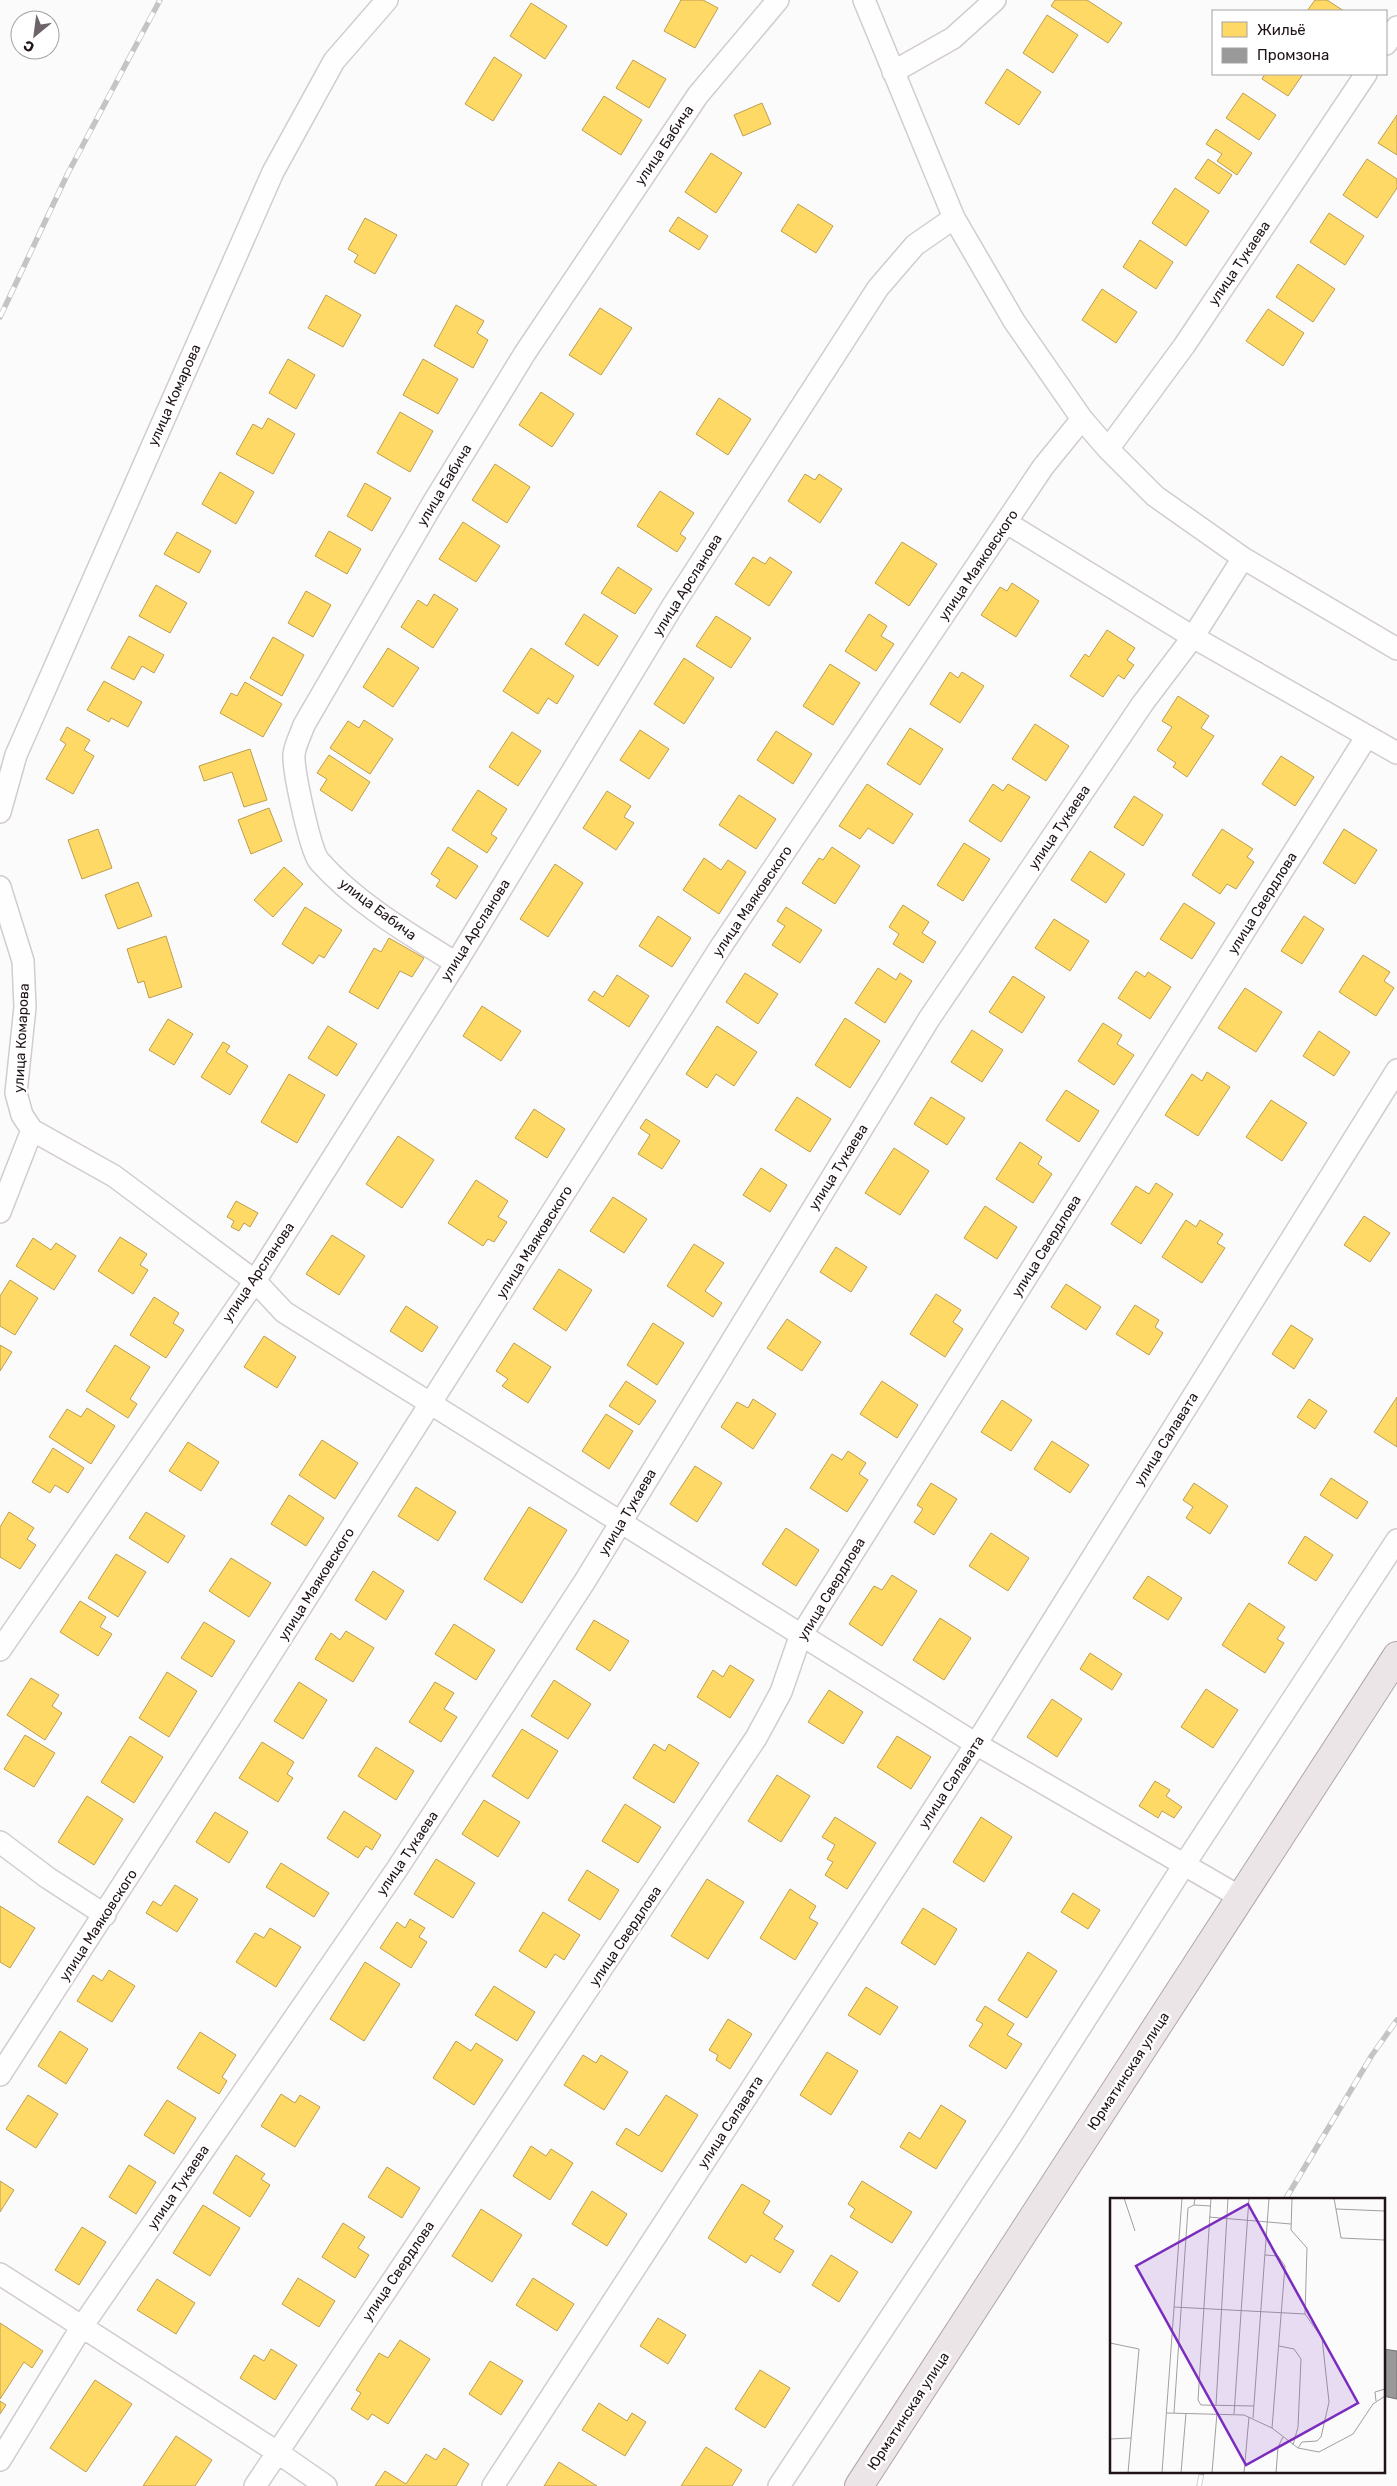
<svg xmlns="http://www.w3.org/2000/svg" width="1397" height="2486" font-family="Rubik,sans-serif">
<style>
.homes{fill:#ffd966;stroke:#bc9e4f}
.industry{fill:#999;stroke:#747173}
.lines{fill:none;stroke-linecap:round;stroke-linejoin:round}
.minor-casing{stroke:#d2cbcf;stroke-width:24}
.major-casing{stroke:#b1a4ab;stroke-width:30}
.minor{stroke:#fefefe;stroke-width:21}
.major{stroke:#ece5e8;stroke-width:28}
.rail-casing{stroke:#c5c4c4;stroke-width:5.5}
.rail{stroke:#fff;stroke-width:4;stroke-dasharray:11;stroke-linecap:butt}
.labels{text-anchor:middle;stroke-width:5;stroke-linejoin:round;paint-order:stroke}
.street-label{font-size:14px;fill:#1f1319;stroke:#fff}
.inset-road{fill:none;stroke:#a39ea1;stroke-width:1}
.view{fill:#7b2cbf;fill-opacity:0.15;stroke:#7b2cbf;stroke-width:2.5}
.inset-edge{fill:none;stroke:#1f1319;stroke-width:2.5}
</style>
<rect width="100%" height="100%" fill="#fbfbfb"/>
<path class="homes" d="M681 0H703L718 8 695 48 664 31Z
M1055 0H1087L1122 23 1108 43 1051 6Z
M1315 0H1327L1344 11H1307Z
M531 3 567 26 545 59 510 36Z
M1047 15 1078 35 1053 73 1023 53Z
M494 57 522 75 493 121 465 104Z
M633 60 666 79 649 108 616 88Z
M1007 69 1041 92 1019 125 985 103Z
M1265 74H1303L1288 96 1262 79Z
M1243 93 1276 115 1259 140 1226 118Z
M604 96 642 120 621 155 582 130Z
M762 103 771 124 743 136 734 115Z
M1397 115V155L1378 143Z
M1216 129 1252 153 1237 175 1217 161 1222 154 1206 144Z
M711 153 742 173 716 213 685 192Z
M1208 159 1232 175 1219 194 1195 178Z
M1367 159 1397 179V188L1377 218 1343 195Z
M1175 188 1209 211 1186 246 1152 223Z
M798 204 833 226 816 253 781 231Z
M1329 213 1364 236 1345 265 1310 242Z
M678 217 708 236 699 250 669 231Z
M365 218 397 235 375 274 354 262 358 255 348 249Z
M1140 240 1173 262 1156 289 1123 267Z
M1298 264 1335 289 1313 322 1276 297Z
M1102 289 1137 312 1116 343 1082 320Z
M326 295 361 315 343 347 308 328Z
M456 305 484 321 477 333 488 340 473 368 434 346Z
M600 308 632 328 601 375 569 355Z
M1268 309 1304 333 1283 366 1246 341Z
M288 359 315 375 296 409 269 393Z
M423 359 458 379 438 414 403 395Z
M541 392 574 414 552 447 519 425Z
M719 398 751 419 728 455 696 434Z
M400 412 433 431 410 472 377 453Z
M268 418 295 434 273 474 236 454 253 424 262 429Z
M495 464 530 487 507 523 472 500Z
M220 472 254 492 236 524 202 504Z
M805 474 815 480 819 474 842 489 820 523 788 501Z
M365 483 391 498 372 531 347 516Z
M660 491 694 513 680 534 686 538 677 552 637 526Z
M463 522 500 546 476 582 439 559Z
M329 531 361 549 347 574 315 556Z
M177 532 211 551 199 573 164 554Z
M902 542 937 564 909 606 875 583Z
M753 557 765 564 770 557 792 572 769 606 735 584Z
M618 567 652 589 635 614 601 593Z
M1012 583 1039 601 1016 637 981 615 1000 587 1007 591Z
M156 585 187 603 170 633 139 616Z
M306 591 331 605 313 637 288 623Z
M434 594 458 609 433 648 401 627 418 600 427 606Z
M584 614 618 636 598 666 565 644Z
M869 614 887 626 881 636 894 644 876 671 845 651Z
M716 616 751 638 731 668 696 646Z
M1107 630 1135 648 1127 660 1134 665 1124 679 1118 675 1103 697 1070 676 1085 654 1089 657Z
M129 636 164 655 154 673 142 666 134 680 111 668Z
M273 637 304 655 282 696 250 678Z
M388 648 419 668 393 707 363 687Z
M531 648 574 676 557 704 548 698 538 714 503 691Z
M684 658 714 678 684 724 654 704Z
M830 664 860 683 833 725 803 706Z
M950 672 958 678 962 672 984 686 960 723 930 704Z
M104 681 142 702 128 727 111 718 109 722 87 710Z
M245 682 282 704 263 737 220 713 231 693 237 696Z
M1178 696 1209 716 1201 728 1214 736 1187 777 1173 767 1176 763 1157 750 1172 727 1162 721Z
M364 720 393 739 370 774 330 748 348 721 359 728Z
M1035 724 1069 746 1046 781 1012 759Z
M67 727 90 740 84 750 94 756 73 794 46 779 66 744 60 740Z
M910 728 943 749 920 785 887 764Z
M640 730 669 749 649 779 620 760Z
M776 731 812 754 793 784 757 760Z
M512 732 541 751 518 786 489 767Z
M250 749 267 800 244 807 232 772 204 781 199 766Z
M329 755 370 782 352 811 320 790 327 779 317 773Z
M1281 756 1314 777 1295 806 1262 784Z
M867 784 913 814 893 844 868 828 860 839 839 826Z
M993 784 1003 791 1008 784 1030 797 1001 842 969 821Z
M478 790 507 809 491 834 497 838 487 853 452 830Z
M607 791 631 806 624 817 634 823 616 850 583 828Z
M739 795 776 819 756 849 719 825Z
M1134 796 1163 815 1143 846 1114 827Z
M269 808 282 841 251 854 238 820Z
M98 829 112 868 82 879 68 840Z
M1222 829 1253 849 1247 857 1254 862 1236 889 1227 884 1220 894 1192 875Z
M1344 829 1377 850 1355 884 1323 863Z
M964 843 990 859 963 901 937 885Z
M448 847 478 866 456 899 436 886 440 880 431 874Z
M832 847 860 866 835 904 802 883 819 858 823 860Z
M1090 851 1125 874 1106 903 1071 880Z
M704 858 721 870 728 860 746 872 719 914 683 890Z
M555 864 583 883 548 937 520 919Z
M284 867 303 884 273 917 254 900Z
M138 882 152 916 118 929 105 895Z
M1184 903 1215 923 1192 959 1160 939Z
M903 905 929 922 922 933 936 942 923 963 893 944 899 934 889 927Z
M305 907 342 930 324 958 319 955 313 964 282 944Z
M786 907 822 930 800 963 772 945 785 926 777 921Z
M658 916 691 938 672 967 639 946Z
M1304 916 1324 929 1302 964 1281 951Z
M1054 919 1089 941 1070 971 1035 948Z
M166 936 182 987 149 998 144 981 138 983 127 949Z
M389 938 424 958 412 977 400 971 378 1009 349 992 374 948 381 952Z
M1363 955 1390 972 1384 981 1394 988 1376 1016 1339 992Z
M878 968 896 980 900 973 912 981 885 1023 855 1003Z
M1136 971 1145 977 1148 972 1171 987 1150 1019 1118 998Z
M745 973 778 994 758 1024 726 1002Z
M617 975 649 996 629 1027 588 1000 594 991 603 997Z
M1013 976 1045 997 1022 1033 989 1012Z
M1245 988 1282 1012 1256 1052 1218 1028Z
M482 1006 521 1031 501 1061 463 1036Z
M845 1018 880 1041 850 1088 815 1065Z
M168 1019 193 1034 174 1065 149 1050Z
M1103 1023 1122 1035 1117 1044 1134 1055 1114 1085 1078 1061Z
M328 1026 357 1044 337 1076 308 1058Z
M717 1026 757 1052 734 1086 716 1074 707 1088 686 1074Z
M972 1030 1003 1050 982 1082 951 1062Z
M1319 1031 1350 1052 1334 1076 1303 1056Z
M223 1042 230 1046 226 1052 248 1066 230 1095 201 1077Z
M1207 1072 1230 1087 1198 1136 1165 1115 1192 1074 1202 1081Z
M289 1074 325 1095 297 1143 261 1122Z
M1066 1090 1099 1111 1079 1142 1046 1120Z
M797 1097 831 1119 810 1152 775 1130Z
M931 1097 965 1118 947 1145 914 1124Z
M1271 1100 1307 1123 1282 1161 1246 1137Z
M534 1109 565 1129 547 1158 515 1138Z
M646 1119 680 1141 662 1169 638 1154 650 1135 640 1128Z
M398 1136 434 1160 402 1208 366 1184Z
M1020 1142 1042 1157 1038 1164 1052 1174 1033 1203 996 1179Z
M894 1148 929 1171 900 1215 865 1193Z
M761 1168 787 1185 770 1212 743 1195Z
M476 1180 508 1201 498 1217 507 1222 494 1242 488 1239 483 1246 448 1223Z
M1156 1183 1173 1194 1141 1244 1111 1224 1136 1186 1149 1194Z
M613 1197 647 1219 624 1253 590 1231Z
M236 1201 258 1213 250 1227 244 1223 239 1231 231 1227 234 1221 227 1217Z
M985 1206 1017 1227 997 1259 964 1238Z
M1364 1216 1390 1233 1370 1262 1344 1245Z
M1186 1220 1196 1227 1200 1220 1223 1234 1217 1243 1225 1248 1202 1283 1162 1257Z
M332 1235 365 1256 339 1295 306 1274Z
M120 1237 147 1254 140 1265 148 1270 133 1294 98 1271Z
M33 1238 51 1250 56 1243 76 1256 54 1290 16 1266Z
M694 1244 724 1263 705 1291 722 1303 713 1317 667 1286Z
M836 1247 867 1267 851 1292 820 1272Z
M559 1269 592 1290 566 1331 533 1309Z
M10 1280 38 1298 15 1335 0 1326V1296Z
M1066 1284 1101 1307 1086 1330 1051 1307Z
M936 1294 961 1310 953 1322 963 1329 945 1357 910 1334Z
M154 1297 179 1313 173 1323 184 1330 166 1358 130 1335Z
M1135 1305 1159 1320 1155 1327 1163 1333 1149 1355 1116 1334Z
M406 1306 438 1327 422 1352 390 1331Z
M787 1319 821 1342 802 1371 767 1348Z
M653 1323 684 1343 657 1385 627 1365Z
M1291 1325 1313 1339 1294 1369 1272 1354Z
M264 1336 296 1357 277 1388 244 1367Z
M514 1343 551 1367 528 1403 502 1386 508 1379 496 1371Z
M0 1345 12 1352 0 1371Z
M115 1345 150 1367 130 1399 137 1404 128 1418 86 1391Z
M626 1381 656 1401 639 1425 609 1406Z
M882 1381 918 1405 897 1438 860 1414Z
M1397 1397V1447L1374 1432Z
M753 1399 776 1414 753 1449 721 1427 737 1402 748 1408Z
M1309 1399 1327 1411 1315 1429 1297 1417Z
M1002 1400 1032 1420 1011 1451 981 1432Z
M87 1408 115 1426 91 1464 49 1437 67 1409 81 1417Z
M606 1414 633 1431 609 1469 582 1451Z
M322 1440 358 1463 335 1499 299 1475Z
M1052 1441 1089 1465 1070 1493 1034 1469Z
M188 1442 219 1462 201 1491 169 1471Z
M53 1448 84 1468 68 1493 55 1485 50 1493 32 1482Z
M848 1451 866 1463 859 1474 868 1480 847 1512 810 1488 832 1454 842 1460Z
M695 1466 722 1483 697 1522 670 1504Z
M1331 1478 1368 1502 1357 1519 1320 1495Z
M931 1483 957 1499 934 1535 914 1522 923 1509 917 1505Z
M1194 1483 1228 1506 1210 1534 1186 1518 1193 1507 1183 1500Z
M416 1487 456 1512 438 1541 398 1516Z
M289 1495 324 1518 306 1546 271 1524Z
M529 1507 567 1530 522 1603 484 1579Z
M9 1512 34 1528 27 1539 36 1545 20 1569 0 1557V1527Z
M146 1512 185 1536 168 1563 129 1538Z
M786 1528 819 1550 796 1586 762 1564Z
M991 1533 1029 1558 1008 1591 969 1566Z
M1305 1536 1333 1555 1316 1581 1288 1563Z
M116 1554 146 1572 118 1617 88 1598Z
M231 1558 271 1583 249 1617 209 1591Z
M373 1571 404 1591 386 1620 355 1600Z
M892 1575 917 1591 882 1646 849 1624 874 1586 882 1590Z
M1148 1576 1182 1598 1168 1620 1133 1598Z
M80 1601 106 1617 100 1627 112 1634 98 1656 60 1632Z
M1249 1603 1285 1627 1277 1639 1284 1643 1265 1673 1222 1645Z
M940 1618 971 1638 944 1680 913 1660Z
M594 1620 629 1641 610 1671 576 1649Z
M204 1622 235 1641 212 1677 181 1658Z
M454 1624 495 1650 476 1680 435 1654Z
M346 1631 374 1648 353 1682 315 1659 331 1633 340 1640Z
M1090 1653 1122 1674 1112 1690 1080 1669Z
M730 1665 754 1680 730 1718 697 1697 713 1670 723 1677Z
M167 1672 197 1691 169 1737 139 1718Z
M31 1678 59 1695 52 1706 62 1713 45 1740 7 1715Z
M554 1680 591 1704 568 1739 531 1716Z
M299 1682 327 1700 303 1739 274 1721Z
M435 1682 454 1693 444 1709 457 1717 441 1742 409 1722Z
M1206 1689 1238 1710 1213 1748 1181 1727Z
M829 1690 863 1712 843 1744 808 1722Z
M1052 1699 1082 1719 1057 1757 1027 1737Z
M522 1729 558 1751 528 1799 492 1776Z
M25 1735 55 1753 34 1787 4 1769Z
M130 1736 163 1757 134 1803 101 1782Z
M897 1736 931 1757 911 1789 877 1767Z
M262 1742 294 1762 287 1774 293 1778 278 1802 239 1778Z
M654 1744 665 1751 669 1744 699 1763 674 1803 633 1778Z
M376 1747 414 1771 396 1800 358 1776Z
M777 1775 810 1796 781 1842 748 1821Z
M1155 1781 1170 1790 1166 1796 1182 1807 1174 1818 1162 1811 1158 1818 1139 1806Z
M87 1796 123 1819 94 1865 58 1842Z
M484 1800 520 1822 498 1857 462 1834Z
M625 1804 661 1827 638 1863 602 1841Z
M344 1811 381 1835 372 1850 366 1846 358 1858 327 1838Z
M215 1812 248 1832 229 1863 196 1842Z
M835 1817 876 1843 847 1889 825 1875 833 1862 827 1859 835 1845 822 1837Z
M981 1817 1012 1837 984 1882 953 1862Z
M436 1859 475 1883 453 1918 414 1894Z
M281 1863 329 1893 314 1917 266 1887Z
M587 1870 619 1890 600 1920 568 1900Z
M707 1879 744 1902 708 1959 671 1936Z
M175 1885 198 1899 177 1932 146 1913 153 1901 161 1906Z
M790 1889 816 1906 809 1918 818 1923 795 1960 760 1938Z
M1073 1893 1100 1910 1088 1929 1061 1912Z
M0 1906 35 1928 10 1968 0 1962Z
M923 1908 957 1929 935 1965 901 1943Z
M543 1912 580 1935 564 1960 555 1954 546 1968 519 1951Z
M410 1919 425 1928 419 1937 427 1942 411 1968 380 1948 397 1922 405 1928Z
M270 1928 301 1947 276 1987 236 1962 255 1933 264 1938Z
M1028 1952 1057 1971 1027 2018 998 2000Z
M365 1962 400 1984 364 2041 330 2019Z
M109 1970 135 1986 112 2022 77 2001 93 1975 102 1981Z
M494 1986 535 2012 517 2041 475 2015Z
M866 1987 898 2007 880 2035 848 2015Z
M985 2006 1014 2024 1007 2035 1022 2044 1006 2069 969 2046 983 2024 976 2020Z
M728 2019 752 2034 730 2069 716 2060 718 2055 709 2050Z
M60 2031 88 2049 66 2084 38 2066Z
M200 2032 236 2055 222 2077 227 2081 219 2094 177 2068Z
M456 2041 471 2051 476 2043 503 2060 474 2105 433 2078Z
M827 2052 858 2071 831 2115 800 2095Z
M583 2055 596 2063 601 2055 628 2072 604 2110 564 2085Z
M281 2094 295 2103 300 2095 320 2107 295 2147 261 2126Z
M28 2095 58 2114 36 2148 6 2129Z
M666 2095 698 2115 662 2172 616 2144 626 2128 639 2136Z
M167 2100 196 2118 174 2154 144 2135Z
M941 2105 966 2121 936 2169 900 2147 909 2132 920 2139Z
M531 2146 546 2156 551 2149 573 2163 550 2200 513 2176Z
M236 2155 265 2174 261 2179 270 2185 250 2217 213 2193Z
M129 2165 156 2182 136 2214 109 2197Z
M387 2167 420 2188 402 2218 368 2197Z
M0 2181 14 2190 0 2212Z
M862 2181 912 2212 892 2243 850 2217 855 2209 848 2204Z
M742 2184 770 2201 763 2213 783 2226 774 2239 794 2251 780 2273 751 2255 746 2263 708 2238Z
M592 2191 627 2214 607 2246 572 2224Z
M203 2205 240 2228 210 2276 173 2253Z
M481 2209 522 2235 492 2282 452 2256Z
M343 2223 365 2237 358 2248 369 2255 355 2278 322 2257Z
M82 2227 106 2242 79 2285 55 2270Z
M831 2255 858 2272 839 2302 812 2285Z
M298 2278 335 2301 319 2327 282 2304Z
M533 2278 574 2304 557 2331 516 2305Z
M157 2279 195 2303 176 2334 137 2310Z
M658 2318 686 2335 668 2364 640 2346Z
M0 2323 43 2351 32 2368 24 2362 0 2399Z
M400 2340 430 2359 388 2424 372 2414 368 2420 351 2409 361 2393 356 2390 379 2353 388 2358Z
M271 2349 297 2365 275 2400 240 2378 254 2355 264 2361Z
M490 2361 523 2381 501 2415 469 2394Z
M760 2370 790 2388 765 2428 735 2409Z
M95 2380 132 2404 86 2472 50 2448Z
M0 2401 6 2405 0 2414Z
M599 2403 627 2421 632 2413 646 2422 625 2456 582 2430Z
M176 2436 212 2460 195 2486H143Z
M706 2447 742 2470 732 2486H681Z
M444 2448 469 2464 456 2486H375L385 2471 406 2484 426 2454 436 2460Z
M559 2462 597 2486H544Z"/>
<path class="industry" d="M1383 2349 1397 2351V2399L1383 2396Z"/>
<g class="lines">
<g class="minor-casing">
<path id="minor" d="M864 0 954 218 1014 321 1082 419 1108 449 1155 496 1243 558 1397 649
M1386 44 1397 27
M893 72 953 38 995 0
M1108 449 1184 346 1366 74
M1007 523 1193 637 1397 753
M0 812 16 755 273 172 334 61 387 0
M0 887 23 961 25 1007 16 1093 22 1115 32 1130 0 1212
M456 963C409 934 356 903 319 861 310 849 293 771 294 754 295 745 301 734 304 725L433 503 525 353 698 95 778 0
M32 1130 114 1176 255 1281 284 1312 976 1744 1240 1897
M0 1650 255 1281 456 963 672 607 878 288 915 245 954 218
M0 1842 48 1878 105 1915
M0 2075 234 1712 722 945 1043 467 1082 419
M0 2274 277 2452 326 2486
M0 2460 81 2328 395 1872 585 1581 929 1019 1143 703 1193 637 1243 558
M255 2486 756 1738 781 1692 800 1637 1367 736
M493 2486 976 1744 1397 1070
M779 2486 1014 2131 1184 1865 1397 1540"/>
</g>
<g class="major-casing">
<path id="major" d="M859 2486 1397 1656"/>
</g>
<use href="#minor" class="minor"/>
<use href="#major" class="major"/>
<g class="rail-casing">
<path id="rail" d="M0 317 68 173 160 0
M1285 2200 1372 2055 1397 2020
M1199 2486 1202 2472"/>
</g>
<use href="#rail" class="rail"/>
</g>
<g class="labels">
<g class="street-label">
<text transform="translate(664 145) rotate(-56)" y="5">улица Бабича</text>
<text transform="translate(1239 263) rotate(-56)" y="5">улица Тукаева</text>
<text transform="translate(174 395) rotate(-66)" y="5">улица Комарова</text>
<text transform="translate(444 485) rotate(-59)" y="5">улица Бабича</text>
<text transform="translate(978 565) rotate(-56)" y="5">улица Маяковского</text>
<text transform="translate(687 585) rotate(-58)" y="5">улица Арсланова</text>
<text transform="translate(1059 827) rotate(-56)" y="5">улица Тукаева</text>
<text transform="translate(752 901) rotate(-56)" y="5">улица Маяковского</text>
<text transform="translate(1262 903) rotate(-58)" y="5">улица Свердлова</text>
<text transform="translate(378 909) rotate(37)" y="5">улица Бабича</text>
<text transform="translate(475 930) rotate(-58)" y="5">улица Арсланова</text>
<text transform="translate(21 1038) rotate(-87)" y="5">улица Комарова</text>
<text transform="translate(838 1167) rotate(-58)" y="5">улица Тукаева</text>
<text transform="translate(534 1242) rotate(-58)" y="5">улица Маяковского</text>
<text transform="translate(1046 1246) rotate(-58)" y="5">улица Свердлова</text>
<text transform="translate(258 1272) rotate(-56)" y="5">улица Арсланова</text>
<text transform="translate(1166 1439) rotate(-58)" y="5">улица Салавата</text>
<text transform="translate(627 1512) rotate(-59)" y="5">улица Тукаева</text>
<text transform="translate(316 1584) rotate(-58)" y="5">улица Маяковского</text>
<text transform="translate(831 1589) rotate(-59)" y="5">улица Свердлова</text>
<text transform="translate(951 1782) rotate(-57)" y="5">улица Салавата</text>
<text transform="translate(407 1853) rotate(-56)" y="5">улица Тукаева</text>
<text transform="translate(98 1925) rotate(-57)" y="5">улица Маяковского</text>
<text transform="translate(625 1936) rotate(-56)" y="5">улица Свердлова</text>
<text transform="translate(1128 2071) rotate(-57)" y="5">Юрматинская улица</text>
<text transform="translate(730 2122) rotate(-57)" y="5">улица Салавата</text>
<text transform="translate(178 2187) rotate(-56)" y="5">улица Тукаева</text>
<text transform="translate(398 2271) rotate(-56)" y="5">улица Свердлова</text>
<text transform="translate(908 2411) rotate(-57)" y="5">Юрматинская улица</text>
</g>
</g>
<g transform="translate(1110 2198)">
<rect width="275" height="275" fill="#fbfbfb"/>
<path class="inset-road" d="M14 0 25 33M85 0 84 7 101 8M101 0 88 202 91 207 144 208M182 0 181 32 197 50 195 116 212 140 219 204 211 239 207 243 192 244 188 250M224 0 231 40 275 42M226 11 275 13M99 19 181 26M155 57 168 58 175 68 162 230M64 109 195 116M0 129V161M0 145 29 151 18 275M169 148 184 151 191 161 188 229 183 247M266 203 265 194 275 191M106 207 118 0M57 215 134 217 162 230 188 250 209 254 243 236 263 206 275 198M64 215 78 10 84 7M124 216 139 0M143 220 159 0M0 241 21 240M52 275 72 0M71 275 76 215M102 275 107 215M134 275 139 219M166 275 168 249 173 239"/>
<path class="view" d="M138 6 248 205 136 267 26 68Z"/>
<rect width="275" height="275" class="inset-edge"/>
</g>
<rect x="1212" y="10" width="175" height="65" fill="#ffffff" stroke="#a5a1a3"/>
<rect x="1222" y="22" width="25" height="15" fill="#ffd966" stroke="#a5a1a3"/>
<text x="1257" y="35" font-size="15" fill="#1f1319">Жильё</text>
<rect x="1222" y="48" width="25" height="15" fill="#999999" stroke="#a5a1a3"/>
<text x="1257" y="60" font-size="15" fill="#1f1319">Промзона</text>
<g transform="translate(35 35) rotate(209)"><circle r="24" fill="#ffffff" stroke="#a5a1a3"/>
<path d="M0-4L9 19L0 12L-9 19Z" fill="#6c6468"/>
<text y="-8" font-size="14" font-weight="bold" text-anchor="middle" fill="#1f1319">С</text>
</g>
</svg>
